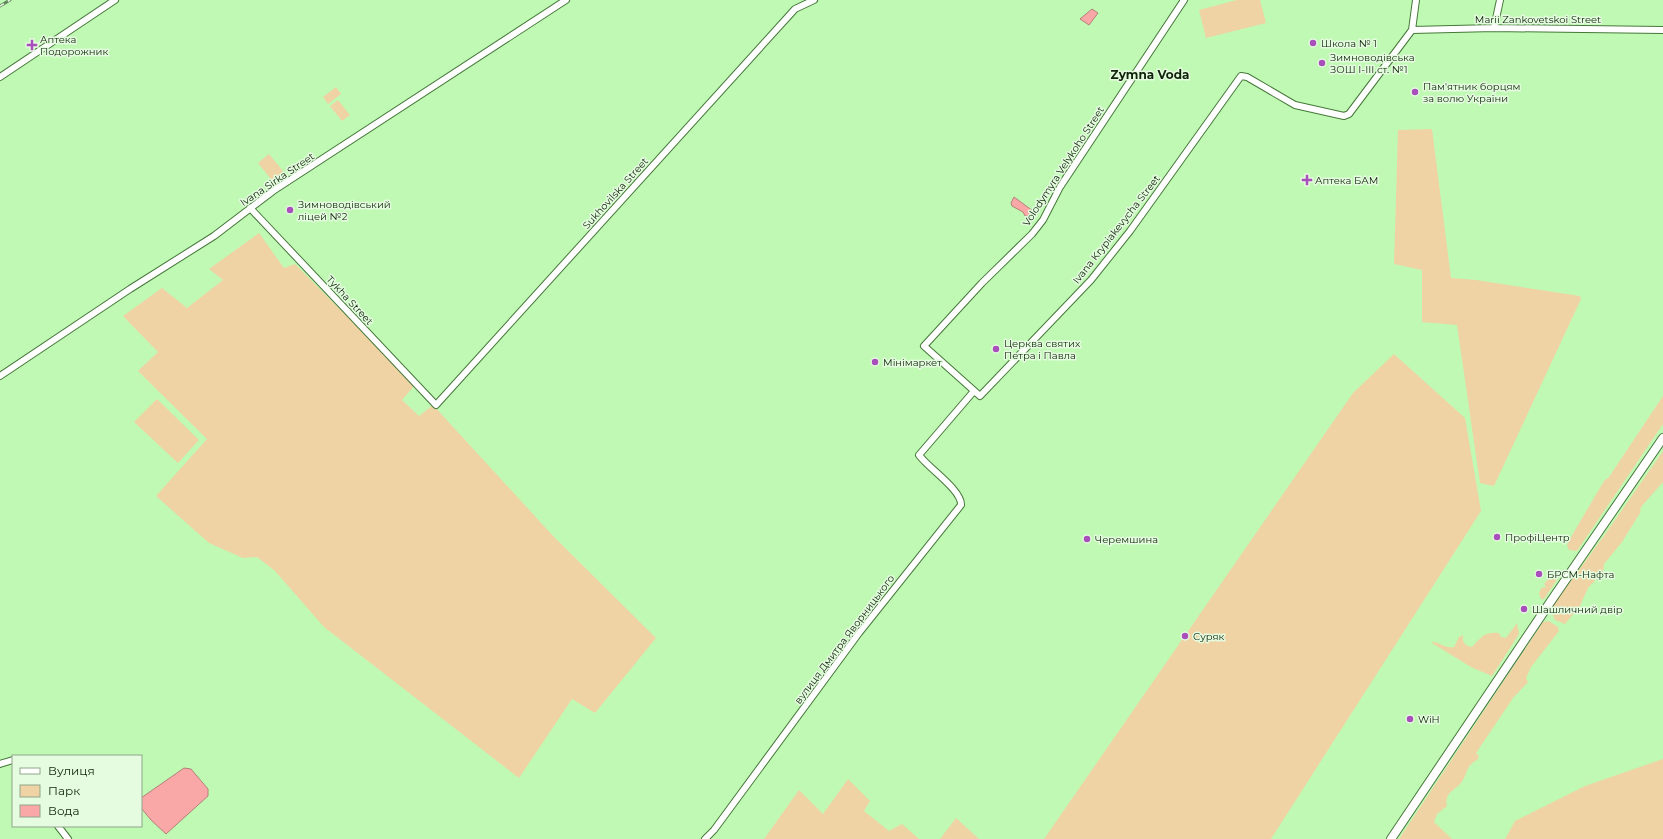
<svg xmlns="http://www.w3.org/2000/svg" width="1663" height="839" font-family="Montserrat,sans-serif">
<style>
.green{fill:#efd3a4}
.water{fill:#f9a8a7;stroke:#b38078}
.lines{fill:none;stroke-linecap:round;stroke-linejoin:round}
.tertiary-casing{stroke:#457839;stroke-width:8}
.trunk-casing{stroke:#457839;stroke-width:10}
.tertiary{stroke:#fff;stroke-width:6}
.trunk{stroke:#fff;stroke-width:8}
.rail-casing{stroke:#608558;stroke-width:3}
.rail{stroke:#e5fce0;stroke-width:1.5;stroke-dasharray:4.5;stroke-linecap:butt}
.poi-dot{fill:#a84fbc;stroke:#e5fce0;stroke-width:1.5}
.labels{text-anchor:middle;stroke-width:3;stroke-linejoin:round;paint-order:stroke}
.street-label{font-size:10px;fill:#0f240a;stroke:#e5fce0}
.poi-label{font-size:10px;fill:#0f240a;stroke:#e5fce0;text-anchor:start}
.quarter-label{font-size:12px;font-weight:bold;fill:#0f240a;stroke:#e5fce0}
</style>
<rect width="100%" height="100%" fill="#c0f9b4"/>
<path class="green" d="M1237 0H1260L1266 23 1206 38 1199 10Z
M336 87 341 94 328 104 323 97Z
M338 100 350 115 342 121 330 106Z
M1432 129 1451 278 1476 280 1580 296 1581 299 1494 486 1480 483 1457 325 1422 322V270L1394 264 1398 130Z
M269 154 286 175 275 184 258 163Z
M259 233 284 268 295 264 415 385 402 400 419 416 433 405 554 537 656 638 595 713 572 699 519 778 324 627 275 571 257 557 243 558 209 543 156 496 207 439 138 371 158 352 123 316 162 288 187 308 223 280 209 269Z
M1394 354 1465 418 1481 511 1271 839H1044L1353 393Z
M1663 396V424L1577 551 1569 550 1567 545 1571 537 1604 481 1609 477Z
M157 399 199 440 178 463 134 422Z
M1663 451V482L1641 507 1640 513 1622 542 1604 564 1603 572 1588 588 1580 606 1565 624 1555 620 1552 613 1554 604 1606 533Z
M1558 578 1544 599H1541L1539 593 1542 587 1544 588 1546 586 1544 584 1548 579Z
M1549 621 1558 627 1559 631 1531 667 1526 678 1528 682 1513 698 1476 753 1479 756 1477 760C1465 766 1468 774 1461 783 1454 791 1444 793 1447 806L1437 814 1434 822 1452 839H1399L1543 622Z
M1517 623 1519 634 1492 676 1471 667 1432 643V642C1440 642 1446 649 1454 647L1459 637 1463 635C1462 642 1465 646 1472 647 1482 637 1483 632 1499 633L1501 637 1506 638Z
M1663 759V839H1505L1515 821 1585 786Z
M848 779 870 801 864 811 889 831 902 824 919 839H764L799 790 823 814Z
M956 818 979 839H940Z"/>
<path class="water" d="M1092 9 1098 13 1089 25 1080 19Z
M1014 197 1033 211 1032 216H1025L1023 212 1012 206 1011 203Z
M184 768 191 769 208 789V796L166 834 151 820 141 808V798Z"/>
<g class="lines">
<g class="tertiary-casing">
<path id="tertiary" d="M1184 0 1060 187 1043 220 1032 234 982 283 924 346 980 396 1091 280 1130 231 1241 76 1247 77 1295 105 1344 116 1349 114 1412 30
M1494 28 1500 0
M1412 30 1494 28 1663 30
M1412 30 1416 0
M0 77 115 0
M250 208 436 405 795 9 814 0
M0 376 130 289 214 236 273 191 566 0
M0 764 13 760
M58 826 68 839
M705 839 714 830 859 633 961 505C962 490 928 468 919 455L974 391"/>
</g>
<g class="trunk-casing">
<path id="trunk" d="M1391 839 1551 601 1663 438"/>
</g>
<use href="#tertiary" class="tertiary"/>
<use href="#trunk" class="trunk"/>
<g class="rail-casing">
<path id="rail" d="M0 6 10 0"/>
</g>
<use href="#rail" class="rail"/>
</g>
<g class="poi-dot">
<circle cx="1313" cy="43" r="4"/>
<path d="M30 39h4v4h4v4h-4v4h-4v-4h-4v-4h4z"/>
<circle cx="1322" cy="63" r="4"/>
<circle cx="1415" cy="92" r="4"/>
<path d="M1305 174h4v4h4v4h-4v4h-4v-4h-4v-4h4z"/>
<circle cx="290" cy="210" r="4"/>
<circle cx="996" cy="349" r="4"/>
<circle cx="875" cy="362" r="4"/>
<circle cx="1497" cy="537" r="4"/>
<circle cx="1087" cy="539" r="4"/>
<circle cx="1539" cy="574" r="4"/>
<circle cx="1524" cy="609" r="4"/>
<circle cx="1185" cy="636" r="4"/>
<circle cx="1410" cy="719" r="4"/>
</g>
<g class="labels">
<g class="street-label">
<text x="1538" y="23">Marii Zankovetskoi Street</text>
<text transform="translate(1063 166) rotate(-57)" y="4">Volodymyra Velykoho Street</text>
<text transform="translate(277 179) rotate(-34)" y="4">Ivana Sirka Street</text>
<text transform="translate(615 193) rotate(-48)" y="4">Sukhovilska Street</text>
<text transform="translate(1116 229) rotate(-52)" y="4">Ivana Krypiakevycha Street</text>
<text transform="translate(350 300) rotate(47)" y="4">Tykha Street</text>
<text transform="translate(844 639) rotate(-53)" y="4">вулиця Дмитра Яворницького</text>
</g>
<g class="poi-label">
<text x="40" y="43">Аптека<tspan x="40" dy="12">Подорожник</tspan></text>
<text x="1321" y="47">Школа № 1</text>
<text x="1330" y="61">Зимноводівська<tspan x="1330" dy="12">ЗОШ І-ІІІ ст. №1</tspan></text>
<text x="1423" y="90">Пам'ятник борцям<tspan x="1423" dy="12">за волю України</tspan></text>
<text x="1315" y="184">Аптека БАМ</text>
<text x="298" y="208">Зимноводівський<tspan x="298" dy="12">ліцей №2</tspan></text>
<text x="1004" y="347">Церква святих<tspan x="1004" dy="12">Петра і Павла</tspan></text>
<text x="883" y="366">Мінімаркет</text>
<text x="1505" y="541">ПрофіЦентр</text>
<text x="1095" y="543">Черемшина</text>
<text x="1547" y="578">БРСМ-Нафта</text>
<text x="1532" y="613">Шашличний двір</text>
<text x="1193" y="640">Суряк</text>
<text x="1418" y="723">WiH</text>
</g>
<g class="quarter-label">
<text x="1150" y="79">Zymna Voda</text>
</g>
</g>
<rect x="12" y="755" width="130" height="72" fill="#e5fce0" stroke="#8fa68a"/>
<rect x="20" y="768" width="20" height="6" fill="#ffffff" stroke="#8fa68a"/>
<text x="48" y="775" font-size="12" fill="#0f240a">Вулиця</text>
<rect x="20" y="785" width="20" height="12" fill="#efd3a4" stroke="#8fa68a"/>
<text x="48" y="795" font-size="12" fill="#0f240a">Парк</text>
<rect x="20" y="805" width="20" height="12" fill="#f9a8a7" stroke="#8fa68a"/>
<text x="48" y="815" font-size="12" fill="#0f240a">Вода</text>
</svg>
